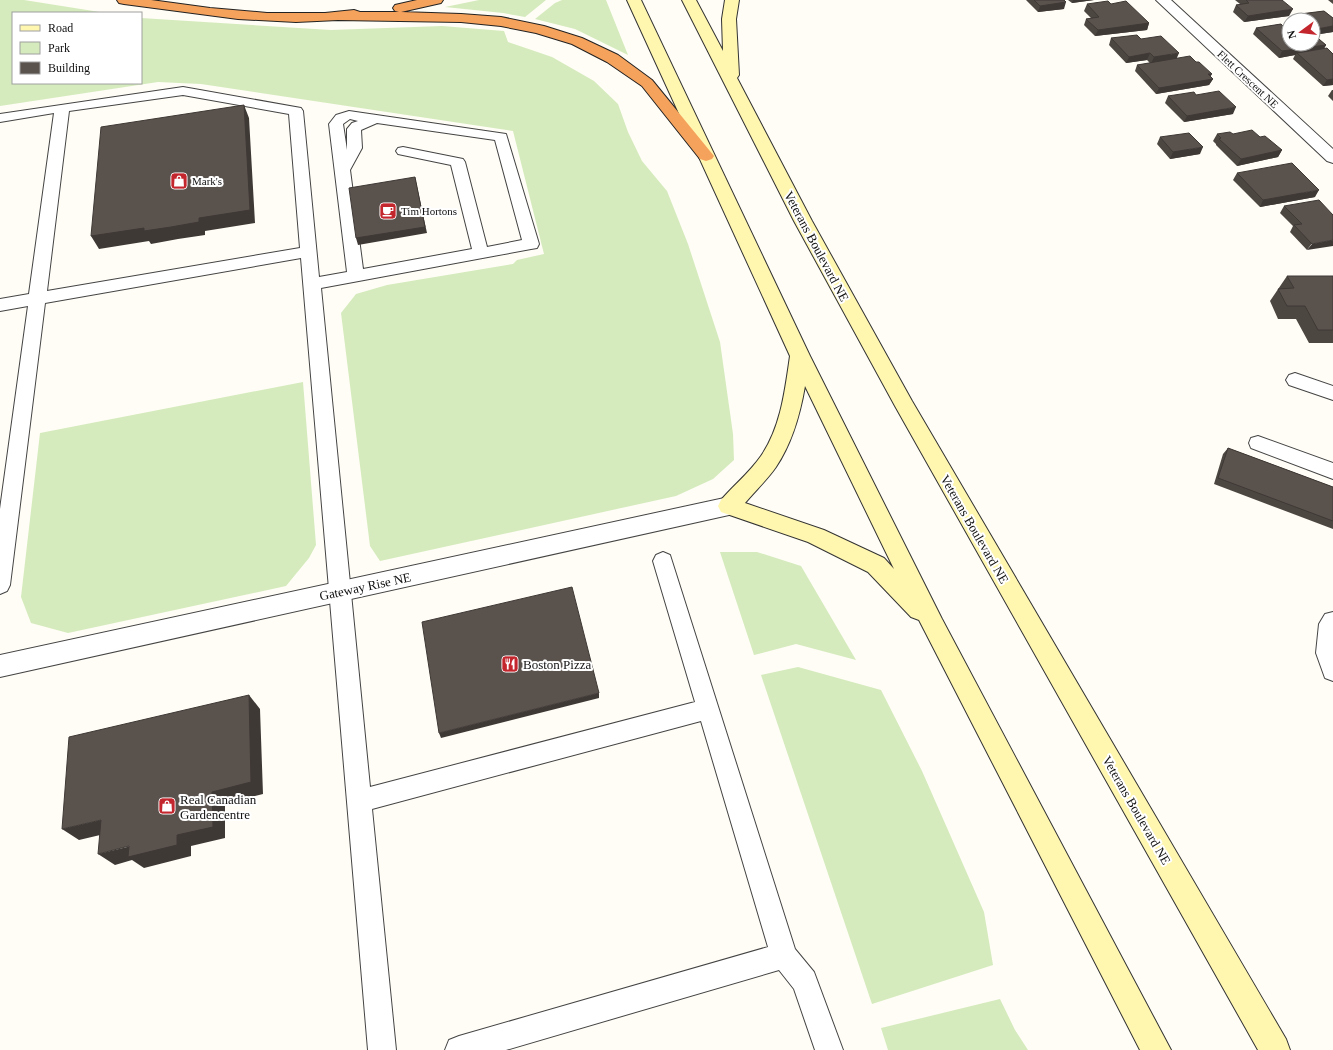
<svg xmlns="http://www.w3.org/2000/svg" width="1333" height="1050" font-family="'Times New Roman',serif">
<style>
.green{fill:#d5ebbd}
.lines{fill:none;stroke-linecap:round;stroke-linejoin:round}
.lane-casing{stroke:#444;stroke-width:2}
.street-casing{stroke:#444;stroke-width:2}
.secondary-casing{stroke:#333;stroke-width:2}
.highway-casing{stroke:#222;stroke-width:2}
.lane{fill:#fff;fill-rule:evenodd}
.street{fill:#fff;fill-rule:evenodd}
.secondary{fill:#fff6b0;fill-rule:evenodd}
.highway{fill:#f5a25d;fill-rule:evenodd}
.wall{fill:#4d4742}
.shaded-wall{fill:#3f3936}
.building{fill:#5a524d;stroke:#3f3936}
.labels{text-anchor:middle;stroke-width:4;stroke-linejoin:round;paint-order:stroke}
.far-street-label{font-size:11px;fill:#111;stroke:#fff}
.far-poi-label{font-size:11px;fill:#111;stroke:#fff;text-anchor:start}
.street-label{font-size:13px;fill:#111;stroke:#fff}
.poi-label{font-size:13px;fill:#111;stroke:#fff;text-anchor:start}
</style>
<rect width="100%" height="100%" fill="#fffdf5"/>
<path class="green" d="M0 0H24L106 13H13V83H141V18L331 30 442 26 504 31 508 42 552 57 594 81 618 104 628 132 642 161 667 191 688 244 720 342 733 434 734 460 713 479 676 496 380 561 370 546 341 313 356 294 387 285 513 264 517 260 544 254 513 131 201 84 158 82 0 106Z
M479 0H546L525 17 503 13 445 7Z
M562 0H606L628 55 575 29 535 19 555 3Z
M303 382 316 545 309 558 286 586 68 633 31 623 21 597 40 433Z
M720 552H757L801 566 856 660 796 644 754 655Z
M798 667 881 690 922 771 984 912 993 965 872 1004 761 675Z
M1000 999 1015 1030 1028 1050H888L881 1028Z"/>
<g class="lines">
<g class="lane-casing">
<path id="lane" d="M183 87 301 108 303 111 319 277 347 272 329 124 336 115 349 111 506 134 539 244 537 248 531 249 321 288 370 787 695 702 653 561 656 555 663 552 670 555 795 949 814 972 843 1050H815L794 989 779 970 506 1050H445L449 1040 459 1036 768 947 701 721 372 809 396 1050H368L301 258 45 303 10 585 7 591 0 594V509L28 306 0 311V299L29 294 54 113 0 122V114ZM183 95 289 114 300 248 47 291 69 111ZM350 119 358 121 352 123 347 129V150L343 124ZM377 123 495 140 522 240 487 247 465 162 463 159 403 147 398 148 396 151 398 154 451 165 472 249 363 269 350 170 362 148 361 130Z
M1295 373 1333 386V400L1289 385 1286 380 1289 375Z
M1258 436 1333 463V479L1251 448 1249 443 1251 438Z
M1333 612V681L1325 678 1316 653 1319 624 1325 614Z"/>
</g>
<g class="street-casing">
<path id="street" d="M1156 0H1171L1333 149V163L1327 161Z
M729 497 737 500 740 506 737 512 729 515 0 677V655Z"/>
</g>
<g class="secondary-casing">
<path id="secondary" d="M627 0H641L810 356 942 619 1171 1050H1140L919 620 911 617 868 572 808 542 721 512 718 506 721 500C734 485 750 472 761 456 781 427 785 390 790 356ZM805 386 894 569 884 558 824 530 745 503C755 491 767 480 776 467 792 443 800 415 805 386Z
M682 0H696L723 51 722 19 725 0H739L736 19 739 75 737 78 812 221 912 401 1286 1039 1290 1050H1258L895 406 794 221Z"/>
</g>
<g class="highway-casing">
<path id="highway" d="M117 0H151L210 8 267 13H325L354 10 360 12H399L395 11 393 8 395 5 417 0H443L441 3 401 12 461 14 501 17 544 26 582 38 618 55 652 80 714 156 712 159 706 161 700 159 642 86 607 62 572 44 536 33 501 26 461 22 338 20 296 22 238 19 124 4 119 3Z"/>
</g>
<use href="#lane" class="lane"/>
<use href="#street" class="street"/>
<use href="#secondary" class="secondary"/>
<use href="#highway" class="highway"/>
</g>
<path class="wall" d="M1026 0H1064V9L1038 12Z
M1068 0H1094L1072 3Z
M1235 0H1282L1289 16 1244 22 1233 12 1236 5 1240 4Z
M1328 0H1333V4Z
M1087 4H1111L1149 23 1147 30 1095 36 1084 25 1086 19 1091 18 1084 11Z
M1324 11 1333 18V32L1314 35 1326 45 1324 49 1327 48 1333 54V85L1323 86 1293 59 1295 55 1279 58 1253 34 1256 28 1281 24 1285 28 1289 27V44H1313V20H1297L1300 14Z
M1111 38 1141 39 1210 76 1213 79 1209 85 1156 94 1135 71 1137 65 1150 63 1147 60 1126 63 1109 45Z
M1332 90H1333V101L1328 96Z
M1196 95 1233 114 1184 122 1165 103 1168 96Z
M1217 134H1233L1260 137 1282 150 1278 157 1237 166 1216 145V144L1213 141Z
M1160 137 1200 154 1170 159 1157 144Z
M1237 173 1315 197 1260 207 1233 180Z
M1284 206 1333 215 1307 250 1290 232 1293 226 1280 213Z
M1287 276H1333V343H1309L1296 319H1278L1270 301Z
M1228 448 1333 487V529L1214 484 1223 454Z"/>
<path class="shaded-wall" d="M1073 0H1094L1072 3Z
M1066 2 1064 9 1038 12 1040 6Z
M1293 9 1289 16 1244 22 1248 16Z
M1149 23 1147 30 1095 36 1098 30Z
M1333 26V32L1313 35 1317 29Z
M1326 45 1322 51 1297 53 1295 55 1279 58 1282 51Z
M1150 53 1147 60 1126 63 1129 57Z
M1179 53 1176 60 1151 64 1154 57Z
M1208 74H1212L1209 79H1213L1209 85 1156 94 1159 88Z
M1333 79V85L1323 86 1327 80Z
M244 105 249 118 255 223 205 231V235L178 239 151 244 149 241 99 249 91 236Z
M1236 107 1233 114 1184 122 1187 116Z
M1203 147 1200 154 1170 159 1173 152Z
M1282 150 1278 157 1237 166 1241 159Z
M415 177 427 233 358 245 356 238Z
M1319 190 1315 197 1260 207 1263 200Z
M1333 240V246L1307 250 1312 244Z
M599 693V698L441 738 439 733Z
M249 695 260 709 263 794 225 804V838L191 846V856L144 868 132 860 115 865 98 854 177 835 212 792Z
M101 820 117 831 79 840 62 829Z"/>
<path class="building" d="M1034 0H1064L1066 2 1040 6Z
M1246 0H1282L1293 9 1248 16 1236 5 1249 3Z
M1108 1 1111 4 1126 1 1149 23 1098 30 1086 19 1099 17 1087 4Z
M1324 11 1333 18V26L1317 29 1313 25V20H1307L1300 14Z
M1281 24 1285 28 1289 27V44H1313V34L1326 45 1282 51 1256 28Z
M1137 35 1141 39 1161 36 1179 53 1154 57 1150 53 1129 57 1111 38Z
M1327 48 1333 54V79L1327 80 1297 53Z
M1190 56 1196 62H1199L1212 74H1208L1213 79 1159 88 1137 65Z
M1219 91 1236 107 1187 116 1168 96 1194 92 1196 95Z
M244 105 250 210 199 218V222L171 227 144 231V228L91 236 101 127Z
M1252 130 1260 137 1265 136 1282 150 1241 159 1219 139 1221 138 1217 134 1230 132 1233 134Z
M1189 133 1203 147 1173 152 1160 137Z
M1292 163 1319 190 1263 200 1237 173Z
M415 177 425 227 356 238 349 188Z
M1319 200 1333 215V240L1312 244 1294 225 1302 224 1284 206Z
M1287 276H1333V330H1318L1305 306H1287L1278 289 1294 288Z
M1228 448 1333 487V521L1218 478Z
M572 587 599 693 439 733 422 622Z
M249 695 251 782 212 792 213 827 177 835V845L128 857 129 846 98 854 101 820 62 829 69 737Z"/>
<defs>
<g id="shop-square" transform="scale(0.9)"><rect x="-9" y="-9" width="18" height="18" rx="4" fill="#c4262e" stroke="#fff"/><path d="M-5-2.5h2.3a2.7 3.5 0 0 1 5.4 0H5L5.5 6h-11ZM-1.5-2.5h3a1.5 2.3 0 0 0-3 0Z" fill="#fff"/></g>
<g id="cafe-square" transform="scale(0.9)"><rect x="-9" y="-9" width="18" height="18" rx="4" fill="#c4262e" stroke="#fff"/><path d="M-5.5-4.5H6V0H3Q3 3.5 0 3.5H-2.5Q-5.5 3.5-5.5 0ZM3-3.2v2h1.7v-2ZM-6 4.5H4V6H-6Z" fill="#fff"/></g>
<g id="restaurant-square" transform="scale(0.9)"><rect x="-9" y="-9" width="18" height="18" rx="4" fill="#c4262e" stroke="#fff"/><path d="M-5-6h1v4h1v-4h1v4h1v-4h1v5L-1.5 .5V6h-2V.5L-5-1ZM5-6V6H3V1.5H1.5Q1.5-4 5-6Z" fill="#fff"/></g>
</defs>
<g fill-rule="evenodd">
<use href="#shop-square" x="179" y="181"/>
<use href="#cafe-square" x="388" y="211"/>
<use href="#restaurant-square" x="510" y="664"/>
<use href="#shop-square" x="167" y="806"/>
</g>
<g class="labels">
<g class="far-street-label">
<text transform="translate(1248 79) rotate(43)" y="4">Flett Crescent NE</text>
</g>
<g class="far-poi-label">
<text x="192" y="185">Mark's</text>
<text x="401" y="215">Tim Hortons</text>
</g>
<g class="street-label">
<text transform="translate(817 246) rotate(62)" y="5">Veterans Boulevard NE</text>
<text transform="translate(975 529) rotate(60)" y="5">Veterans Boulevard NE</text>
<text transform="translate(365 586) rotate(-12)" y="5">Gateway Rise NE</text>
<text transform="translate(1137 810) rotate(60)" y="5">Veterans Boulevard NE</text>
</g>
<g class="poi-label">
<text x="523" y="669">Boston Pizza</text>
<text x="180" y="804">Real Canadian<tspan x="180" dy="15">Gardencentre</tspan></text>
</g>
</g>
<rect x="12" y="12" width="130" height="72" fill="#ffffff" stroke="#a0a0a0"/>
<rect x="20" y="25" width="20" height="6" fill="#fff6b0" stroke="#a0a0a0"/>
<text x="48" y="32" font-size="12" fill="#111111">Road</text>
<rect x="20" y="42" width="20" height="12" fill="#d5ebbd" stroke="#a0a0a0"/>
<text x="48" y="52" font-size="12" fill="#111111">Park</text>
<rect x="20" y="62" width="20" height="12" fill="#5a524d" stroke="#a0a0a0"/>
<text x="48" y="72" font-size="12" fill="#111111">Building</text>
<g transform="translate(1301 32) rotate(255)"><circle r="19" fill="#ffffff" stroke="#a0a0a0"/>
<path d="M0-3L7 15L0 10L-7 15Z" fill="#c4262e"/>
<text y="-6" font-size="11" font-weight="bold" text-anchor="middle" fill="#111111">N</text>
</g>
</svg>
